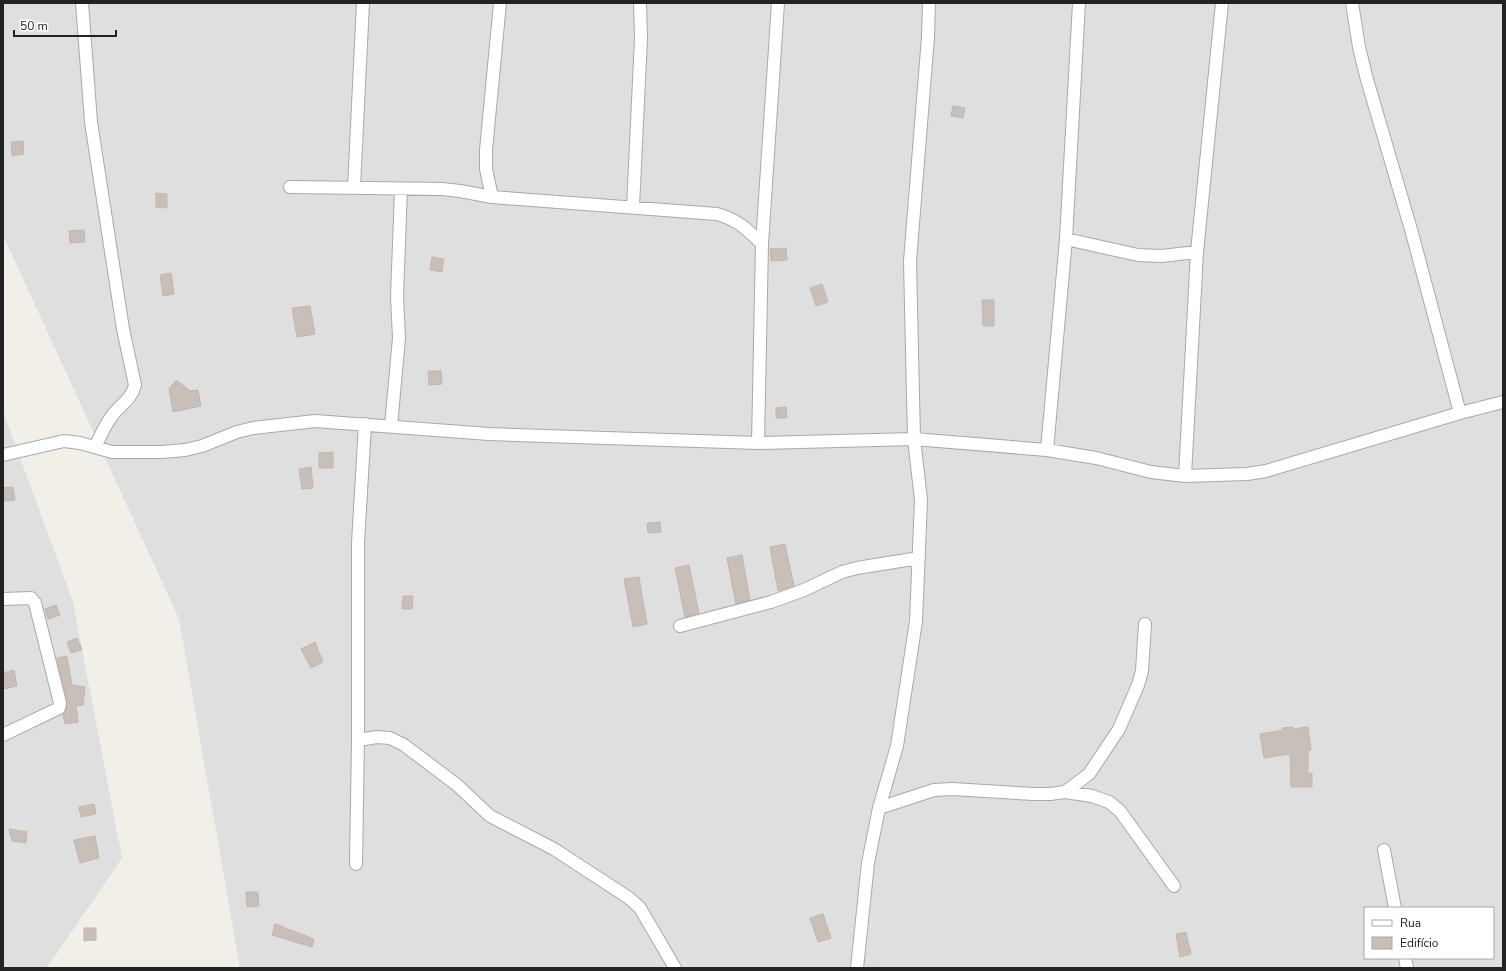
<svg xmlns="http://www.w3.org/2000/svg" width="1506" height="971" font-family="'Nunito Sans',sans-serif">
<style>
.residential{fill:#e0dfdf;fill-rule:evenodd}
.building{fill:#c7bfb8;stroke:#c4b6ab}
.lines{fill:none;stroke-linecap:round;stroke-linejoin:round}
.minor-casing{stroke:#a9a9a9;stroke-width:14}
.minor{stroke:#fff;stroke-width:12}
</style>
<rect width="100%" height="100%" fill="#f2efe9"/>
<path class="residential" d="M3 3H1503V968H240L179 619 3 235ZM1365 908H1493V958H1365Z
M3 411 73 602 122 858 47 968H3Z"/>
<path class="building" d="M953 106 965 108 963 118 951 116Z
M23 141 24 154 12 156 11 142Z
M156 193 167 194V208L156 207Z
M84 230 85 242 70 243 69 231Z
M786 248 787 260 771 261 770 249Z
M432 257 444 259 442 272 430 270Z
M171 273 174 294 163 296 160 275Z
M822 284 828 302 816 306 810 288Z
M982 300H994V326H983Z
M310 306 315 334 297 337 292 308Z
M428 371H441L442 384 429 385Z
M176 380 190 391 198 390 201 406 173 412 169 389Z
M786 407 787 418H776V408Z
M333 452V468H319V453Z
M311 467 313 488 302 489 299 469Z
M13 487 15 500 4 501 3 488Z
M660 522 661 532 648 533 647 523Z
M785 544 794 586 778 591 770 547Z
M742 555 750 600 736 604 727 558Z
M689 565 699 613 685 617 675 568Z
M639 577 647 624 633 627 624 579Z
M403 596H413L412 609H402Z
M56 605 60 615 48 619 45 609Z
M77 638 82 650 71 653 67 642Z
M315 642 323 662 311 668 301 649Z
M67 656 72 685 85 687 83 705 76 706 78 722 65 724 63 714 66 710 67 701 57 658Z
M14 670 17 686 3 689V673Z
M1293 727 1294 729 1308 727 1311 750 1308 751V774L1312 773V787H1291L1290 754 1264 758 1260 734 1283 730 1282 728Z
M94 804 96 814 81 817 79 807Z
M9 829 27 832 26 843 12 841Z
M95 836 99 858 80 863 74 840Z
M246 892H258L259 906 247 907Z
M823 914 831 938 818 942 810 918Z
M275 924 314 939 312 947 272 935Z
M84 928H96V940L84 941Z
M1186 932 1191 954 1180 957 1176 934Z"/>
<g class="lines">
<g class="minor-casing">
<path id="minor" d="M82 3 91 122 123 329 135 385C132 398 123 403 115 412 106 422 101 435 95 447
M1352 3 1359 47 1366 76 1412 233 1460 413
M290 187 442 189 460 191 492 197 717 214C738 220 747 229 762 244
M354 187 363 3
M492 197 486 169V150L500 3
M633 207 641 38 640 3
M1066 239 1138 255 1161 256 1197 252
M391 426 399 338 397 297 401 189
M758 443 762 244 778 3
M1047 450 1066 239 1079 3
M3 455 64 441 80 443 112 452H162L185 450 202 446 237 432 253 428 315 421 489 434 758 443 914 439 1047 450 1096 458 1151 472 1185 476 1247 474 1266 471 1460 413 1503 402
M1185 476 1197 252 1222 3
M3 599 31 598 35 603 60 703 59 708 55 710 3 735
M680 626 771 602 804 590 842 572 857 568 919 558
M358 740 377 737 390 738 404 745 457 785 490 816 554 849 629 898 640 908 675 968
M1065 792 1089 774 1119 729 1138 685 1142 671 1145 624
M879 808 934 790 952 789 1033 794H1050L1065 792 1092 796 1109 802 1120 811 1174 886
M1384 850 1395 908
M356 864 358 740V543L365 424
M1405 958 1407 968
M857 968 868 863 879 808 897 746 916 621 921 500 914 439 910 261 928 37 929 3"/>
</g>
<use href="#minor" class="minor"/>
</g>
<rect width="1506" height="971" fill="none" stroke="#222222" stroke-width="8"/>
<rect x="1364" y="907" width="130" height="52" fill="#ffffff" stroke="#a7a7a7"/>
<rect x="1372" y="920" width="20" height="6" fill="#ffffff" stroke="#a7a7a7"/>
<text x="1400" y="927" font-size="12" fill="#222222">Rua</text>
<rect x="1372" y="937" width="20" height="12" fill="#c7bfb8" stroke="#a7a7a7"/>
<text x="1400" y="947" font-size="12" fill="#222222">Edifício</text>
<path d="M14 30v6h102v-6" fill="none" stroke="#222222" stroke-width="2"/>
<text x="20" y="30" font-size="12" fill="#222222" stroke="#ffffff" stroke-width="3" paint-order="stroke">50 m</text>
</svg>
